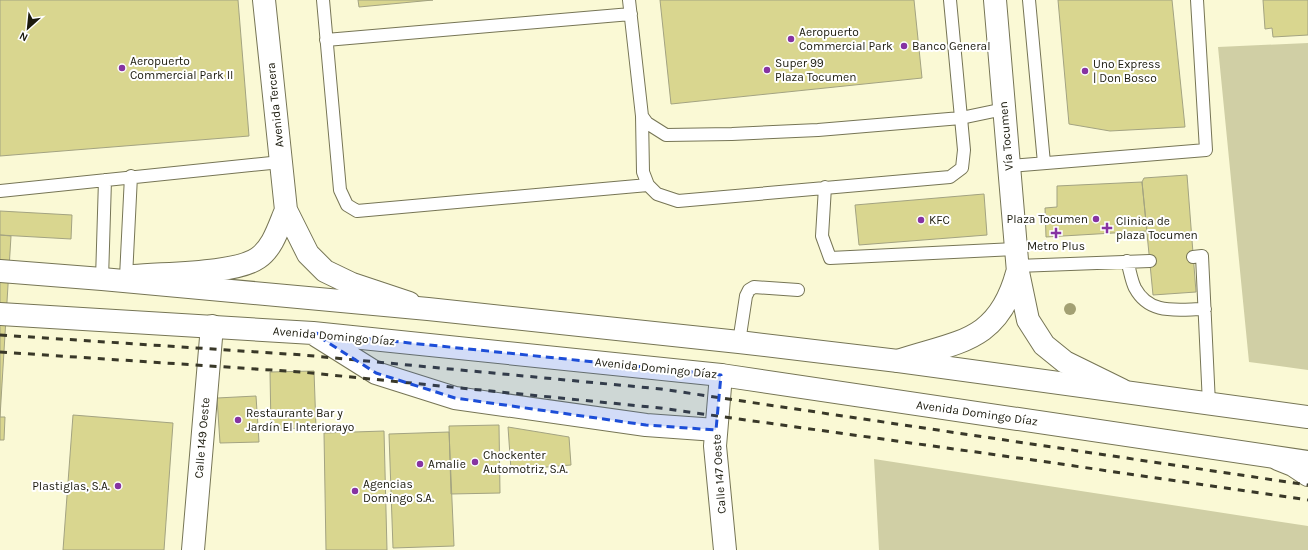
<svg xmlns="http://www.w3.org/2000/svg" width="1308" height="550" font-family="Karla,sans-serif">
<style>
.green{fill:#d0cfa5}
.building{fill:#d9d68f;stroke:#a3a381}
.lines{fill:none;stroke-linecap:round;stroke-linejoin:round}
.lane-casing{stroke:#767555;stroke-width:14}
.street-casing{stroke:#767555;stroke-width:24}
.secondary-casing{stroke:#767555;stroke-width:24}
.primary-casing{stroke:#767555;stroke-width:24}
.lane{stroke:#fff;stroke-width:12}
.street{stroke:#fff;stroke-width:22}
.secondary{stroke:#fff;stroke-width:22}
.primary{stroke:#fff;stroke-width:22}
.rail{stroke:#393828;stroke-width:3;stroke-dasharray:7 7;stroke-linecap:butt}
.tree{fill:#a2a073}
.marked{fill:#1d4ed8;fill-opacity:0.2;stroke:#1d4ed8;stroke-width:3;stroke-dasharray:8 5;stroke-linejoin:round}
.poi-dot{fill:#8633a2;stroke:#fff;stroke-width:1.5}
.labels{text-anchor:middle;stroke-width:4;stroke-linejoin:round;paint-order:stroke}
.poi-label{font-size:12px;fill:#1b1a0d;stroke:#fff;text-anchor:start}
.street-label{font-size:12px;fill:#1b1a0d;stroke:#fff}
</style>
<rect width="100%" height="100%" fill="#faf9d5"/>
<path class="green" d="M1308 43V370L1249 362 1218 47Z
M874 459 1308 526V550H879Z"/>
<path class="building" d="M0 0H238L249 136 0 156Z
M358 0H433L359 7Z
M660 0H914L922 78 671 104Z
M1058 0H1172L1185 127 1110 131 1069 124Z
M1263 0H1308V35L1273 37 1272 28 1265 29Z
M1187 175 1196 292 1153 295 1142 182 1144 178Z
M1142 182 1147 231 1046 237 1045 208 1057 207V186Z
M984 194 987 235 859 245 855 205Z
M0 211 72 215 71 239 0 235Z
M0 235 11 236 0 417Z
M314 371 316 428 271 429 270 372Z
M256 396 259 442 220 443 217 398Z
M73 415 173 423 164 550H63Z
M0 417H5L4 440H0Z
M499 425 500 493 451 494 449 426Z
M508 427 569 437 571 465 511 470Z
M384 431 387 550H326L324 433Z
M449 432 454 546 393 548 389 434Z"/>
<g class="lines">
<g class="lane-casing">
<path id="lane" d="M323 0 340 190 347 205 357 211 648 185
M629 0 642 116 643 172 648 185 657 194 678 201 950 177 962 168 964 150 950 0
M1029 0 1044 163
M326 40 631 14
M642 116 647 123 666 135 732 134 818 130 961 118 1004 109
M1009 166 1206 150 1197 0
M825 187 822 236 830 258 1015 249
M0 191 281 162
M1193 257 1202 256 1209 404
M1127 261C1130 270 1131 280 1135 288 1150 316 1178 309 1205 309
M1017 266 1150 261
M126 277 131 176
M102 279 105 180
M739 342 746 296 749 290 754 287 798 290"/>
</g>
<g class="street-casing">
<path id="street" d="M995 0 1018 272 1028 320 1044 345 1065 362 1122 390
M898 361C958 341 998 343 1017 273
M721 375 715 446 725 550
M1278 459 1293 465 1308 475
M193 550 212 326"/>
</g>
<g class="secondary-casing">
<path id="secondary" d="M264 0 286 210 308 254 325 271 352 284 409 303
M134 276C164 273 235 274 258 258 273 248 279 226 286 210"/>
</g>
<g class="primary-casing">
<path id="primary" d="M0 271 102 279 428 309 739 342 898 361 1308 417
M0 314 313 333 721 375 1308 462
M317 336 376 373 455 398 646 425 716 430"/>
</g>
<use href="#lane" class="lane"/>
<use href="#street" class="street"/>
<use href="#secondary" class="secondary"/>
<use href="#primary" class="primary"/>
<path class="rail" d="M0 335 303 355 661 389 1308 485
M0 352 301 372 660 408 1033 460 1308 500"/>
</g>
<circle class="tree" cx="1070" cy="309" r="6"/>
<path class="marked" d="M313 333 721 375 716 430 646 425 455 398 376 373Z"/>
<g class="poi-dot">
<circle cx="791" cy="39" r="4"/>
<circle cx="904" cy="46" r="4"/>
<circle cx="122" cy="68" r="4"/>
<circle cx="767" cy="70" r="4"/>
<circle cx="1085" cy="71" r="4"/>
<circle cx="1096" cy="219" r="4"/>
<circle cx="921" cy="220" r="4"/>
<path d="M1105 222h4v4h4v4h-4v4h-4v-4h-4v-4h4z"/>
<path d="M1054 227h4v4h4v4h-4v4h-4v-4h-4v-4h4z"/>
<circle cx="238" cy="420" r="4"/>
<circle cx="475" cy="462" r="4"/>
<circle cx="420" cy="464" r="4"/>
<circle cx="118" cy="486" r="4"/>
<circle cx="355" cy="491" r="4"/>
</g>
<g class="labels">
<g class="poi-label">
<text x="799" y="36">Aeropuerto<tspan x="799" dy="14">Commercial Park</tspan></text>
<text x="912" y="50">Banco General</text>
<text x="130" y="65">Aeropuerto<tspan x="130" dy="14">Commercial Park II</tspan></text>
<text x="775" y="67">Super 99<tspan x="775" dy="14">Plaza Tocumen</tspan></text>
<text x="1093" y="68">Uno Express<tspan x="1093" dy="14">| Don Bosco</tspan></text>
<text x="1088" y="223" text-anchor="end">Plaza Tocumen</text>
<text x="929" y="224">KFC</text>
<text x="1116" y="225">Clinica de<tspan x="1116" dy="14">plaza Tocumen</tspan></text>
<text x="1056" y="250" text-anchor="middle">Metro Plus</text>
<text x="246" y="417">Restaurante Bar y<tspan x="246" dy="14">Jardín El Interiorayo</tspan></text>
<text x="483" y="459">Chockenter<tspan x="483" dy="14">Automotriz, S.A.</tspan></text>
<text x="428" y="468">Amalie</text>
<text x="363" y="488">Agencias<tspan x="363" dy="14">Domingo S.A.</tspan></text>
<text x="110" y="490" text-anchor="end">Plastiglas, S.A.</text>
</g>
<g class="street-label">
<text transform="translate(275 105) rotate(-96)" y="4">Avenida Tercera</text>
<text transform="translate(1006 136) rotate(-95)" y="4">Vía Tocumen</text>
<text transform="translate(334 336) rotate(5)" y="4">Avenida Domingo Díaz</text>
<text transform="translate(656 368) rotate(6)" y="4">Avenida Domingo Díaz</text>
<text transform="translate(977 413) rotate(8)" y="4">Avenida Domingo Díaz</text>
<text transform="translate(202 438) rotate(-85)" y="4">Calle 149 Oeste</text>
<text transform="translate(719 474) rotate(-94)" y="4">Calle 147 Oeste</text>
</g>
</g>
<g transform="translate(28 28) rotate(207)" stroke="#ffffff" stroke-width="3" paint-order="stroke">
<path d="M0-3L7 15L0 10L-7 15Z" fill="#1b1a0d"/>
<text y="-6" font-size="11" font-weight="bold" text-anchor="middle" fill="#1b1a0d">N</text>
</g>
</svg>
